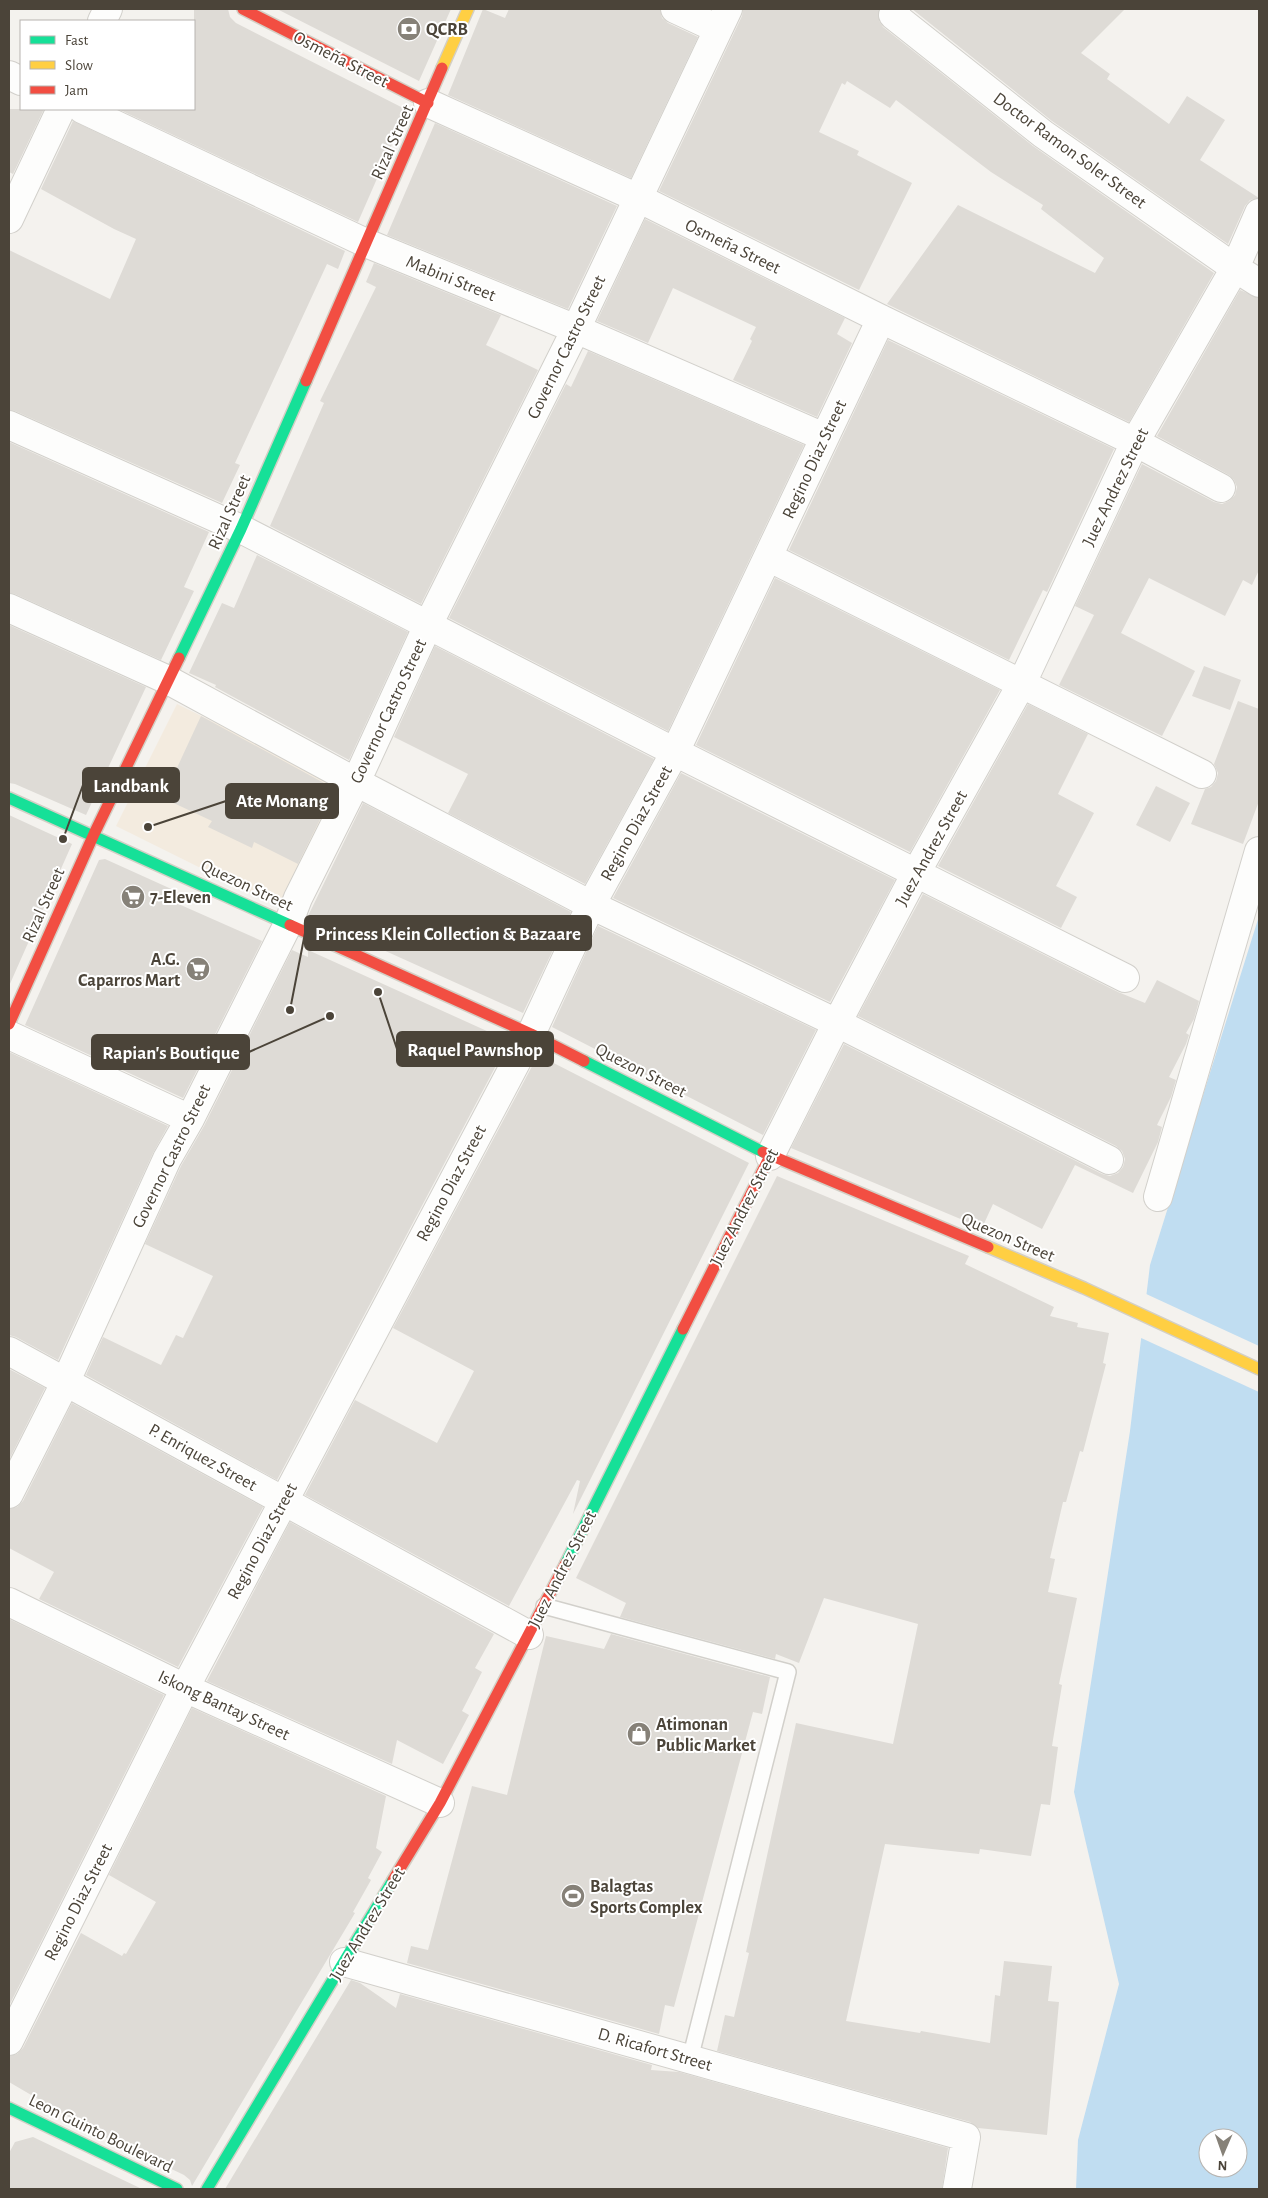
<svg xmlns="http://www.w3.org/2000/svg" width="1268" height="2198" font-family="'Alegreya Sans',sans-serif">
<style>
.commercial{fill:#f3ebdf}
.water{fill:#c0ddf1;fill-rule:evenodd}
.pier{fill:#f4f2ee}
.building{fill:#dedbd6}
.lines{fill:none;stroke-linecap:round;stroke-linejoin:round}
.lane-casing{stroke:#d2d0cb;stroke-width:18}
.street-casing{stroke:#d2d0cb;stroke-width:30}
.fast-casing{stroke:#d3cfc5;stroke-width:14}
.slow-casing{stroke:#d3cfc5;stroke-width:14}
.jam-casing{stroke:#d3cfc5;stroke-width:14}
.lane{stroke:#fdfdfc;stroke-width:15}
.street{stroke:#fdfdfc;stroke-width:28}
.fast{stroke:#16e098;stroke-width:11}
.slow{stroke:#ffcf43;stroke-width:11}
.jam{stroke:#f24e42;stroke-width:11}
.labels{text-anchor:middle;stroke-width:4;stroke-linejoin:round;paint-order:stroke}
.poi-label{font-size:18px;font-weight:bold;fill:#4b4439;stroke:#fff;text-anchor:start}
.street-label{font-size:18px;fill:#4b4439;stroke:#fff}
.leader{fill:none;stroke:#4b4439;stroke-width:2}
.callout-dot{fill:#4b4439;stroke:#fff;stroke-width:2}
.callout{fill:#4b4439;stroke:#4b4439;stroke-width:2}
.callout-label{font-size:19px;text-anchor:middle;font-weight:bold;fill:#fff}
</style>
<rect width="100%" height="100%" fill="#f4f2ee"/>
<path class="commercial" d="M177 704 342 785 281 908 116 826Z"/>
<path class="water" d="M1259 916V2189H1076L1078 2140 1119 1984 1074 1792 1130 1431 1150 1265ZM1208 2138H1238V2168H1208Z"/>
<path class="pier" d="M1144 1293 1259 1346V1392L1139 1337Z"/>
<path class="building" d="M194 9H228L230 17 236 23 407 110 358 222 118 109H194Z
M277 9H451L419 81Z
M483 9 505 18 509 9H660L662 18 668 23 698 37 631 178 448 95Z
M743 9H879V21L883 27 1033 146 1214 273 1129 422 887 304 958 205 1095 273 1104 258 1041 209 1043 205 991 172 896 100 890 108 847 81 845 85 842 83 819 132 859 151 857 155 912 183 859 290 659 191 742 16Z
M912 9H1125L1081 53 1110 74 1107 79 1169 124 1187 96 1225 120 1200 160 1259 198 1250 200 1245 206 1228 244 1052 121Z
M9 109H44L13 174 9 172Z
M73 121 345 251 338 269 327 264 235 463 240 465 222 503 15 411 9 410V250L110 299 136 239 114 229 41 189Z
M435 123 617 206 568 309 387 235Z
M645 219 845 318 837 334 852 343 817 417 733 380 752 341 750 339 756 327 673 288 648 343 597 321Z
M374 263 501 315 486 345 538 370 421 604 270 526 324 403 320 401 376 287 366 282Z
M1240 290 1259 298V570L1252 585 1243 580 1225 616 1149 578 1121 633 1195 671 1162 736 1059 685 1094 615 1075 606 1142 464 1214 502 1222 504 1229 501 1235 495 1237 487 1234 480 1229 475 1157 436Z
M888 340 1114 449 1047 592 1043 590 1009 660 789 550Z
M588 351 804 445 668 731 449 618 566 384 571 387Z
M9 442 209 532 184 587 194 591 161 660 15 594 9 593Z
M257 555 408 632 349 760 215 687 216 685 189 673 222 603 234 608Z
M775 578 1000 690 910 852 696 745Z
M9 625 146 687 86 815 15 784 9 783Z
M435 646 654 759 585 884 448 813 468 774 394 737Z
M1204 666 1241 680 1230 710 1192 696Z
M1238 701 1259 709V801L1243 844 1191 824 1205 789 1211 787 1216 781 1218 773 1214 764Z
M1028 704 1088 734 1058 794 1094 813 1056 886 1077 897 1061 928 938 866Z
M201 716 335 789 298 864 254 842 252 848 208 827 212 821 163 798Z
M681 773 895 880 830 1002 613 898Z
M1156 786 1190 803 1170 842 1136 825Z
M363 803 571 912 523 1013 308 916Z
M9 815 72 844 9 986Z
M105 859 178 892 174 902 262 941 183 1098 25 1025 99 860Z
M923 894 1118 992 1145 1003 1157 980 1199 1001 1194 1019 1186 1033 1189 1035 1186 1044 1169 1077 1176 1080 1171 1097 1157 1125 1162 1127 1158 1142 1133 1193 1075 1165 1042 1229 993 1204 982 1228 791 1148 844 1044 1102 1174 1110 1176 1118 1173 1123 1167 1125 1159 1122 1151 1116 1146 858 1016Z
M598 926 816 1030 763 1135 552 1027Z
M292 950 308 957V950L509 1041 277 1480 86 1375 103 1337 161 1365 176 1335 183 1338 213 1276 145 1244 181 1166 204 1126Z
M9 1052 168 1126 153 1153 58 1360 16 1337 9 1335Z
M538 1055 749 1163 573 1514 580 1481 577 1480 509 1606 305 1495 355 1400 437 1443 474 1371 393 1328Z
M777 1176 969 1256 965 1264 1054 1307 1050 1316 1078 1323 1077 1327 1109 1333 1103 1363 1106 1364 1083 1452 1080 1451 1066 1502H1063L1050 1558 1055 1559 1048 1592 1077 1598 1059 1684 1062 1685 1052 1746 1058 1747 1050 1805 1041 1804 1031 1856 980 1849 979 1854 885 1844 846 2021 920 2033 921 2031 990 2043 995 1995 1000 1996 1004 1961 1052 1966 1048 2001 1059 2002 1047 2135 978 2128 970 2122 717 2051 725 2015 734 2017 749 1953 746 1952 796 1723 893 1744 918 1624 824 1598 799 1663 776 1654 775 1659 620 1617 626 1603 576 1578Z
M9 1369 45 1388 9 1460Z
M72 1403 263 1507 178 1667 39 1599 54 1572 9 1548V1509L17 1507 23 1501Z
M290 1522 494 1634 475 1668 482 1672 462 1711 469 1715 443 1764 397 1740 392 1764 207 1681Z
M9 1619 164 1695 9 2006Z
M611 1634 770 1677 762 1714 753 1712 674 2007 665 2005 659 2034 407 1963 411 1946 428 1950 472 1786 507 1795 546 1636 604 1649Z
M192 1708 386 1796 376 1848 382 1852 368 1878 371 1880 353 1912 355 1913 192 2186 190 2180 184 2175 77 2124 79 2123 9 2082V2056L17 2054 23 2048 81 1933 122 1956 124 1953 126 1954 156 1902 109 1875Z
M351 1980 360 1983 396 2008 400 1994 652 2065 651 2070 679 2072 948 2148 942 2189H225Z
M33 2137 142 2189H9V2153L15 2142Z"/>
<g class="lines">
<g class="lane-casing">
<path id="lane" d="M544 1606 788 1672 690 2059"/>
</g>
<g class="street-casing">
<path id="street" d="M675 9 718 29
M896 9 893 15 1043 134 1235 268 1259 283
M102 21 108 9
M9 75 21 81
M428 103 638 198 881 319 1135 442 1221 488
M82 109 366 243 576 329 824 437
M9 219 61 109
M9 425 241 529 675 752 1125 978
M768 557 1202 774
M9 608 168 680 356 782 591 905 837 1023 1109 1160
M9 1035 190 1119
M770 1156 837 1023 916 873 1022 683 1135 442 1235 268 1259 213
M1158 1197 1259 851
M9 1351 529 1635
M9 1494 66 1381 167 1159 190 1119 288 924 298 898 356 782 428 625 576 329 728 9
M9 1602 185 1688 440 1803
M344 1962 966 2137 957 2189
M9 2041 185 1688 531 1034 591 905 675 752 881 319"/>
</g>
<g class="fast-casing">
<path id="fast" d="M179 658 241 529 306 381
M9 798 290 925
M584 1061 763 1152
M566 1563 683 1329
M9 2108 177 2189
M207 2189 393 1880"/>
</g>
<g class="slow-casing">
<path id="slow" d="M442 68 468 9
M988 1247 1084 1288 1259 1369"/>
</g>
<g class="jam-casing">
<path id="jam" d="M243 9 428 103
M306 381 442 68
M290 925 531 1034 584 1061
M9 1024 94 834 179 658
M763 1152 988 1247
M683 1329 770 1156
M393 1880 440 1803 566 1563"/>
</g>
<use href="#lane" class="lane"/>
<use href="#street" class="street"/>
<use href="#fast" class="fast"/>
<use href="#slow" class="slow"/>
<use href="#jam" class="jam"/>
</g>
<defs>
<g id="bank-disc" transform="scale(1.25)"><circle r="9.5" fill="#868178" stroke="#fff"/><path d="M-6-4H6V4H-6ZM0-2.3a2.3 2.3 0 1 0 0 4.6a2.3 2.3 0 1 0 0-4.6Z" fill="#fff"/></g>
<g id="supermarket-disc" transform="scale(1.25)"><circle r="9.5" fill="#868178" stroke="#fff"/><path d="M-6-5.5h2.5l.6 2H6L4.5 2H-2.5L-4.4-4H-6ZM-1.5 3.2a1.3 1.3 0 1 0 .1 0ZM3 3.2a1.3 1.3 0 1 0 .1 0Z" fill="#fff"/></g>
<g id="shop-disc" transform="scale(1.25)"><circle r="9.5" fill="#868178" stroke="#fff"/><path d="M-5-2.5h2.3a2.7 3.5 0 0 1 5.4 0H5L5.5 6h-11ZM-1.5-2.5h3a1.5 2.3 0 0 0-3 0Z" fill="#fff"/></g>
<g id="stadium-disc" transform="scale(1.25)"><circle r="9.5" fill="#868178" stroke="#fff"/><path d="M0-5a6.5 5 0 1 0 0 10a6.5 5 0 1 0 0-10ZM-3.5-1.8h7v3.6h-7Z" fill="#fff"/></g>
</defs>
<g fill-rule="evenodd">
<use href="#bank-disc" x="409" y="29"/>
<use href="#supermarket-disc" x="133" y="897"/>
<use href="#supermarket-disc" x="198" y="969"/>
<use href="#shop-disc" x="639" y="1734"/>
<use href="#stadium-disc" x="573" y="1896"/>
</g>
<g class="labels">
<g class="poi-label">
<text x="426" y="35">QCRB</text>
<text x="150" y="903">7-Eleven</text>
<text x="180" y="965" text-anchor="end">A.G.<tspan x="180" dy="21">Caparros Mart</tspan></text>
<text x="656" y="1730">Atimonan<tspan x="656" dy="21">Public Market</tspan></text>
<text x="590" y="1892">Balagtas<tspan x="590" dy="21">Sports Complex</tspan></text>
</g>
<g class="street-label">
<text transform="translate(341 59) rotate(27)" y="6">Osmeña Street</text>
<text transform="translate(392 142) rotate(-66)" y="6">Rizal Street</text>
<text transform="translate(1070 150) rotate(36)" y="6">Doctor Ramon Soler Street</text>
<text transform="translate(733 246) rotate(26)" y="6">Osmeña Street</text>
<text transform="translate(451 278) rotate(22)" y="6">Mabini Street</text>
<text transform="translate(566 347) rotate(-64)" y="6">Governor Castro Street</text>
<text transform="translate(814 459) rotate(-65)" y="6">Regino Diaz Street</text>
<text transform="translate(1115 487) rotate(-64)" y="6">Juez Andrez Street</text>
<text transform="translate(229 512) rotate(-66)" y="6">Rizal Street</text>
<text transform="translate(388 711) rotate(-65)" y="6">Governor Castro Street</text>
<text transform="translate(636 823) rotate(-61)" y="6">Regino Diaz Street</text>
<text transform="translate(931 848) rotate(-61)" y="6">Juez Andrez Street</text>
<text transform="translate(247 885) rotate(25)" y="6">Quezon Street</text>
<text transform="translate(43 905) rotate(-66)" y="6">Rizal Street</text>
<text transform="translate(641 1070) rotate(27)" y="6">Quezon Street</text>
<text transform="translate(171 1156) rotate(-64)" y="6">Governor Castro Street</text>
<text transform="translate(451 1183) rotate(-62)" y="6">Regino Diaz Street</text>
<text transform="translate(744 1207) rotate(-63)" y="6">Juez Andrez Street</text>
<text transform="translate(1008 1237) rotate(23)" y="6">Quezon Street</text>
<text transform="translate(203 1457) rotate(29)" y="6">P. Enriquez Street</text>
<text transform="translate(262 1541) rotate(-62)" y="6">Regino Diaz Street</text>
<text transform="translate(562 1569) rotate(-63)" y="6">Juez Andrez Street</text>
<text transform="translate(224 1705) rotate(25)" y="6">Iskong Bantay Street</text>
<text transform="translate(78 1902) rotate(-63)" y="6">Regino Diaz Street</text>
<text transform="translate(367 1924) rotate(-59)" y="6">Juez Andrez Street</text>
<text transform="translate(655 2049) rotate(16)" y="6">D. Ricafort Street</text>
<text transform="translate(101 2133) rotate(26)" y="6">Leon Guinto Boulevard</text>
</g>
</g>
<path class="leader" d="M63 839L83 785M148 827L226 801M290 1010L305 933M378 992L397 1049M330 1016L249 1052"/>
<g class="callout-dot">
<circle cx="63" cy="839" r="5"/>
<circle cx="148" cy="827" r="5"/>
<circle cx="290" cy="1010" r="5"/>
<circle cx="378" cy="992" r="5"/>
<circle cx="330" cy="1016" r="5"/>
</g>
<g class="callout">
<rect x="83" y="768" width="96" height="34" rx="5"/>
<rect x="226" y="784" width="112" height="34" rx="5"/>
<rect x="305" y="916" width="286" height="34" rx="5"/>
<rect x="397" y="1032" width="156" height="34" rx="5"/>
<rect x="92" y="1035" width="157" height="34" rx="5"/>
</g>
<g class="callout-label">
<text x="131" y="792">Landbank</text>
<text x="282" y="807">Ate Monang</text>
<text x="448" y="940">Princess Klein Collection &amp; Bazaare</text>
<text x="475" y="1056">Raquel Pawnshop</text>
<text x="171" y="1059">Rapian's Boutique</text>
</g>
<rect width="1268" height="2198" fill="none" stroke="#4b4439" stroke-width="20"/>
<rect x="20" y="20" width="175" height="90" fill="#ffffff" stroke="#b7b4b0"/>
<rect x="30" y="36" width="25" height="8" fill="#16e098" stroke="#b7b4b0"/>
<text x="65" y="45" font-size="15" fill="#4b4439">Fast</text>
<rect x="30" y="61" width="25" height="8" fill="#ffcf43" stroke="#b7b4b0"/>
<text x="65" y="70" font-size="15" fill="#4b4439">Slow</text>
<rect x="30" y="86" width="25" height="8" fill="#f24e42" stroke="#b7b4b0"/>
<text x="65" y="95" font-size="15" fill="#4b4439">Jam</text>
<g transform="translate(1223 2153) rotate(182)"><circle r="24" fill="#ffffff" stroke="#b7b4b0"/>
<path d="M0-4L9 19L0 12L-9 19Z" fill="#868178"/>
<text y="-8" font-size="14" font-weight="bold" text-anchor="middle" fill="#4b4439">N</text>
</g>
</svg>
